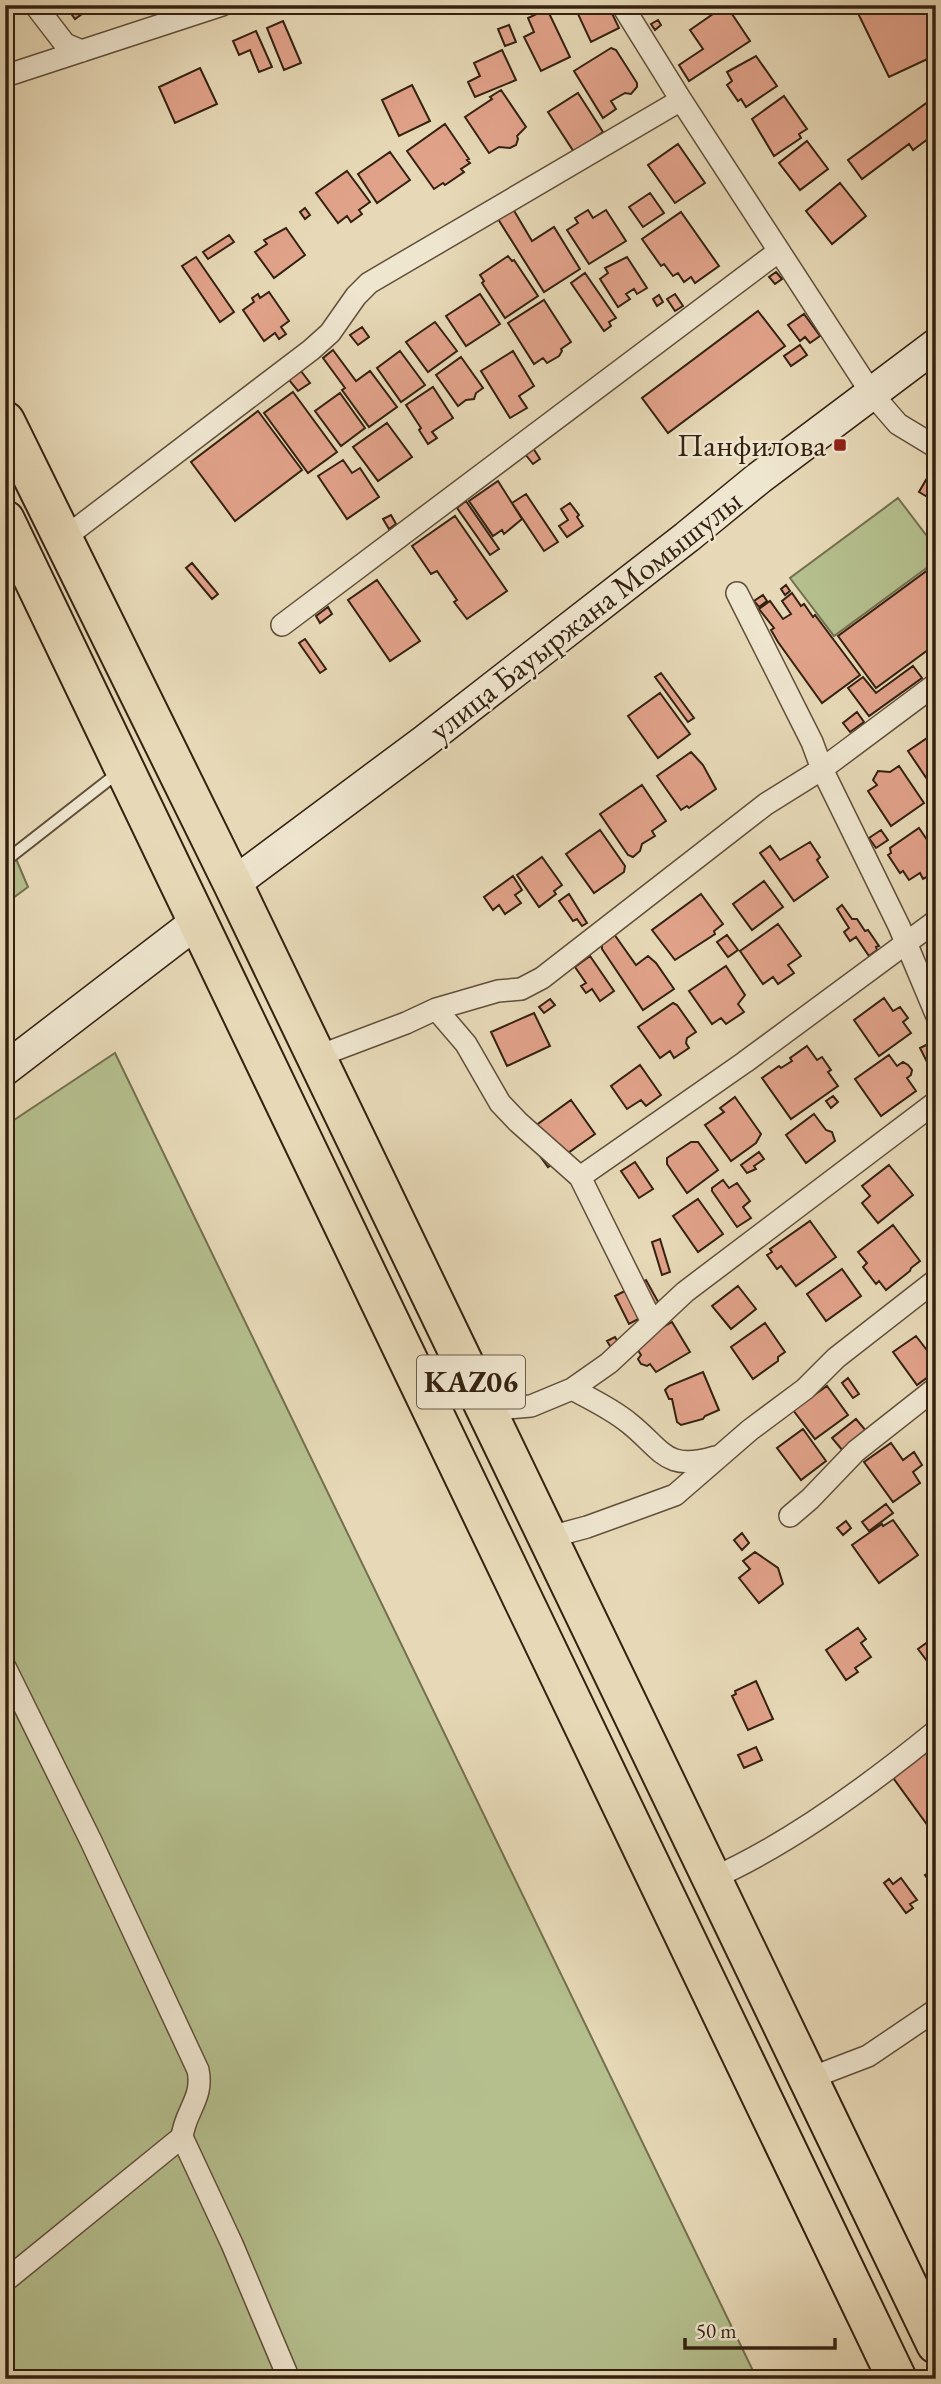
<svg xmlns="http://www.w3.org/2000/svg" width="941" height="2384" font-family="'EB Garamond',serif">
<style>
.green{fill:#b5bf8e;stroke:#74704f;stroke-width:2}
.building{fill:#e1a28a;stroke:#342110;stroke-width:2}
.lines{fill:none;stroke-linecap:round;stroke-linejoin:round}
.lane-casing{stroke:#614f3a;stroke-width:14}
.street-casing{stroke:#614f3a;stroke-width:24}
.secondary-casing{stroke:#342110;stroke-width:35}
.highway-casing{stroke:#342110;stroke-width:42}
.lane{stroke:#efe6d0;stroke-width:10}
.street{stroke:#efe6d0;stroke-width:21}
.secondary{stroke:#efe6d0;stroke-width:32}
.highway{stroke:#e7d9b7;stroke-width:38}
.poi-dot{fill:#8f2418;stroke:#efe6d0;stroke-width:2.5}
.labels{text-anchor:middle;stroke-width:5;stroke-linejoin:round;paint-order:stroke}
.shield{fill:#efe6d0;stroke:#6c5c4a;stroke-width:2}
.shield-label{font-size:30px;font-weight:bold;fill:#342110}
.poi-label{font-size:32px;fill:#342110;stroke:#efe6d0;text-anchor:end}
.street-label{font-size:32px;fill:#342110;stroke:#efe6d0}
</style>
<rect width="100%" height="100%" fill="#e7d9b7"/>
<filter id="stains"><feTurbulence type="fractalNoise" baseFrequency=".00286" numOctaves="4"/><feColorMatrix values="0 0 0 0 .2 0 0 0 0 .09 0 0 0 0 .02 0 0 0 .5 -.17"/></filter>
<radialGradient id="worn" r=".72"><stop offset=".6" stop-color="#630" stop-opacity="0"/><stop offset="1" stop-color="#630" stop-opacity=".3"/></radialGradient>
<path class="green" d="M898 498 936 548V561L834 636 790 578Z
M5 833 28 887 5 904Z
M115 1053 757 2379H5V1126Z"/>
<path class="building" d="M65 5H94L75 19Z
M597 5H608L619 28 591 42 578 14Z
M726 5 750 41 689 81 679 65 703 49 690 30Z
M854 5H936V55L889 77Z
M547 9 570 57 541 71 524 37 534 32 528 18Z
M658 20 661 25 655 30 651 24Z
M283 21 301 63 284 70 267 28Z
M509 25 516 42 505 46 498 29Z
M256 31 272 67 259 72 250 50 239 55 233 41Z
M611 48 616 50 637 83V87L631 94 625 93 611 101 616 109 603 118 574 71Z
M502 50 516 80 475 97 468 82 480 76 474 63Z
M756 56 777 86 746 107 741 99 738 101 727 85 732 81 727 72Z
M200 68 217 104 175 123 159 87Z
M412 85 430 121 399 136 382 100Z
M501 90 526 127 517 136 518 139 516 145 510 148 499 147 489 153 465 117 492 99 490 97Z
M578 93 603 132 574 152 548 112Z
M784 96 807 129 799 134 801 138 774 156 752 119Z
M936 96V133L913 150 909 144 862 179 848 160Z
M445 124 469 159 467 160 470 163 461 169 464 172 445 185 443 183 434 189 407 151Z
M807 141 828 169 800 190 779 163Z
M678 144 705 183 675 203 648 165Z
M390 152 410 180 377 203 358 174Z
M347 171 370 202 359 210 362 214 351 222 347 216 338 223 316 193Z
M840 183 866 216 832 244 806 211Z
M650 193 664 213 643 227 629 207Z
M305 208 310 215 305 219 300 212Z
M513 209 532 241 554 227 580 269 544 292 498 219Z
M588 210 593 218 606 210 626 241 589 264 567 230 578 223 575 218Z
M681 212 719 266 695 283 691 277 684 282 678 273 673 276 664 264 661 266 642 239Z
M286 228 305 255 274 278 255 252 267 244 264 240Z
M229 235 234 242 208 259 203 252Z
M508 256 512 261 514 260 538 296 505 318 482 283 484 281 480 275Z
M196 257 234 312 220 322 182 266Z
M627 257 647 288 637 294 634 289 626 294 630 299 618 307 600 279 608 273 605 268Z
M776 272 782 279 775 284 769 277Z
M585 273 616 318 609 322 611 326 604 331 571 283Z
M269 292 289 321 281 327 286 334 279 339 275 333 264 341 243 310 254 302 252 298 258 294 260 298Z
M480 294 500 324 466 346 446 316Z
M675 294 683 306 675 311 667 299Z
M659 295 663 302 657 306 653 299Z
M544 300 571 342 561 349 562 351 559 356 547 363 543 358 534 364 508 323Z
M758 311 785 346 668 433 642 398Z
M804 314 820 336 810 343 805 337 800 341 788 325Z
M435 322 457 351 428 372 406 342Z
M362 327 369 337 358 345 350 335Z
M800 345 807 355 791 366 784 356Z
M333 350 356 381 370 371 397 407 369 427 342 390 345 388 323 358Z
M400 351 425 385 401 402 377 368Z
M513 351 534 386 519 396 527 408 510 418 481 371Z
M461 357 483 388 476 393 474 399 466 400 458 406 436 375Z
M301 371 310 383 298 391 289 380Z
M433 387 453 418 432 432 437 438 428 444 419 430 421 428 406 405Z
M293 392 337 452 308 473 264 413Z
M340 393 365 428 341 446 315 411Z
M258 411 302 470 235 521 191 462Z
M387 423 412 457 378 481 353 447Z
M533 448 540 459 533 464 525 454Z
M343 460 352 473 360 468 379 497 347 519 318 476Z
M934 466 936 467V502L919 492Z
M498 481 522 519 504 534 502 530 493 536 469 501Z
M526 494 558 542 544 551 512 503Z
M466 501 499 549 490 555 457 508Z
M570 503 579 515 577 517 583 526 567 537 559 526 568 520 561 509Z
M391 515 396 524 389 529 383 519Z
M455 516 507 591 467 619 454 602 457 600 437 571 431 574 412 546Z
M192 563 218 594 212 599 186 568Z
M936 564V644L876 688 838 636Z
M377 580 420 641 390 661 348 600Z
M786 585 790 591 785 595 781 589Z
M792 593 801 606 804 604 813 617 815 615 860 675 822 703 778 642 771 630 774 628 759 609 770 601 783 619 791 614 782 601Z
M763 595 767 601 759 607 754 601Z
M328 607 332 614 320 623 316 616Z
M305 639 326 669 320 673 299 643Z
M913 666 922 678 869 716 848 688 863 677 876 693Z
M661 673 694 718 688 722 655 677Z
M660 693 690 734 658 758 628 716Z
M857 712 864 722 850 732 843 723Z
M936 732V773L927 779 908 751Z
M691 752 703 765 716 789 689 808 687 806 681 810 657 776Z
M899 766 924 803 891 826 868 791 877 785 873 780 878 771 890 772Z
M642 785 666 821 652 831 655 836 642 844 640 851 633 857 628 855 600 814Z
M919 828 936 853 933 867 936 872 923 879 920 873 909 880 903 871 900 873 888 855 891 853 890 848Z
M600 830 625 866 624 872 594 893 566 854Z
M881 830 888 840 876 848 869 838Z
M810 842 820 857 817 860 828 877 794 901 760 853 770 846 780 860Z
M542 857 562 885 554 891 556 894 539 907 517 875Z
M513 876 522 890 515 895 521 903 505 914 499 905 493 910 484 897Z
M764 881 783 907 752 930 733 904Z
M569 894 587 923 582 926 577 919 573 921 559 901Z
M701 894 723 924 714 931 715 934 675 960 652 930Z
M842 905 852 919H857L865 931 868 930 879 946 876 947 877 950 869 956 856 937 850 941 844 932 849 928 837 909Z
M778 924 801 956 788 965 794 973 778 984 773 977 763 984 740 951Z
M614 934 636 965 648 956 656 963 674 989 643 1010 602 949V943Z
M727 935 738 950 728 957 717 942Z
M590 956 614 991 600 1001 592 989 586 993 581 986 586 983 575 967Z
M726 966 745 995 738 1004 744 1012 726 1024 721 1018 712 1024 689 991Z
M884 998 893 1011 900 1007 908 1018 903 1022 911 1033 879 1056 854 1020Z
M550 999 555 1005 544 1013 539 1007Z
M673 1003 677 1005 696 1032 687 1038 686 1043 689 1048 674 1058 670 1051 660 1058 638 1027Z
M534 1013 550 1046 507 1066 491 1032Z
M934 1041 936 1045 934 1076 920 1048Z
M807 1046 817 1060 822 1057 831 1070 828 1072 838 1086 791 1119 762 1078 779 1066 781 1068 792 1061 790 1058Z
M889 1055 897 1066 903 1062 908 1065 912 1070 911 1075 907 1078 916 1091 881 1116 855 1079Z
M640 1065 661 1095 646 1106 641 1100 627 1109 611 1086Z
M833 1096 838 1102 831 1108 826 1101Z
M735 1097 761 1134 756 1143 731 1161 705 1125 724 1112 720 1108Z
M571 1100 595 1134 548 1167 524 1134Z
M814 1114 826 1130 832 1132 835 1141 806 1163 786 1135Z
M691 1142H698L718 1170 687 1193 667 1164V1158Z
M759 1152 764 1159 754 1166 756 1169 747 1173 741 1165Z
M635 1162 653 1189 639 1198 621 1171Z
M889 1165 913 1195 878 1223 862 1203 870 1196 862 1186Z
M723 1180 729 1188 737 1183 750 1201 743 1207 751 1218 737 1227 712 1191V1188Z
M698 1199 723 1234 698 1252 673 1216Z
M810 1221 836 1257 796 1286 781 1266 777 1269 767 1255 772 1252 770 1249Z
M893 1225 920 1261 911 1268 910 1271 886 1290 879 1281 876 1284 863 1267 867 1263 858 1252Z
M660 1239 670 1272 662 1275 652 1242Z
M842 1269 861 1296 826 1321 807 1294Z
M646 1280 661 1307 629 1324 615 1296Z
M738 1286 756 1309 731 1329 712 1306Z
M672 1322 690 1352 656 1372 650 1364 647 1366 641 1364 638 1359 641 1355 634 1344Z
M765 1323 785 1352 778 1357V1361L753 1379 731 1347Z
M916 1336 936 1362V1371L917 1385 893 1352Z
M615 1337 621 1347 613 1351 607 1341Z
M703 1372 719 1410 705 1416 703 1419 681 1425 677 1422 672 1399H669L665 1390 669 1386Z
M848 1378 859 1394 853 1398 842 1383Z
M827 1386 848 1415 815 1439 793 1410Z
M856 1419 867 1432 843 1451 832 1438Z
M803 1429 826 1461 801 1480 777 1448Z
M936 1439V1455L928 1444Z
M891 1443 903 1460 914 1452 922 1465 913 1472 920 1483 893 1502 864 1462Z
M886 1504 893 1513 869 1531 862 1522Z
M893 1520 918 1555 879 1583 852 1545 882 1524 883 1526Z
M846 1521 851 1528 843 1535 837 1528Z
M742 1533 749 1543 742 1550 734 1540Z
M755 1552 778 1568 783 1584 759 1603 739 1578 750 1569 743 1561Z
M858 1628 866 1639 861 1643 871 1657 855 1668 858 1672 846 1680 826 1650Z
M936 1636V1673L918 1649Z
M756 1681 773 1719 748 1730 732 1696 736 1694 735 1691Z
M936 1743V1837L891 1775Z
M756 1747 762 1760 744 1768 738 1755Z
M936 1868V1891L925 1875Z
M901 1878 917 1900 910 1904 913 1908 906 1913 884 1883 889 1879 893 1884Z"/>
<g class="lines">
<g class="lane-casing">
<path id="lane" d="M5 861 119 772"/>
</g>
<g class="street-casing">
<path id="street" d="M35 5 65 44 82 51
M622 5 681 100
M5 76 222 5
M63 539 311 350 330 333 356 296 369 283 681 100 872 394 898 424 936 447
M737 593 812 742 822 769 899 926 936 1014
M282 625 779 251
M436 1009 466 1044 500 1103 518 1122 580 1177 652 1322
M316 1057 406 1023 436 1009 498 991 521 989 542 978 766 804 822 769 936 684
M580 1177 745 1062 936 921
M572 1389 609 1363 685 1292 936 1102
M485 1410 531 1406 572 1389C591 1399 612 1409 629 1423 663 1450 665 1472 715 1457
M790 1516 810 1499 856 1451 936 1388
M546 1538 587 1527 675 1495 750 1430 805 1389 836 1358 936 1280
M5 1667 91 1841 198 2070C204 2098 185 2111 182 2137L232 2244 289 2379
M711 1879C788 1845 871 1784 936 1731
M808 2079 868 2056 936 2010
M5 2281 182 2137"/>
</g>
<g class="secondary-casing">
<path id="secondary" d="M233 884 425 741 687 537 759 478 936 345
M5 1069 198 921"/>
</g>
<g class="highway-casing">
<path id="highway" d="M5 421 233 884 936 2344
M5 520 897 2379"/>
</g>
<use href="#lane" class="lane"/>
<use href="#street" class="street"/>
<use href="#secondary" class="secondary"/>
<use href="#highway" class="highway"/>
</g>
<rect class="poi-dot" x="833" y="438" width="14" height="14" rx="3.5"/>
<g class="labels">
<rect class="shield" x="417" y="1355.5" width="108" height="53" rx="5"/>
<g class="shield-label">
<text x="471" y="1392">KАZ06</text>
</g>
<g class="poi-label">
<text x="826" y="456">Панфилова</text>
</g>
<g class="street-label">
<text transform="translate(585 615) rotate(-38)" y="11">улица Бауыржана Момышулы</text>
</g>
</g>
<rect width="941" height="2384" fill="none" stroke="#e7d9b7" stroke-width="28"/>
<rect x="7" y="7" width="927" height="2370" fill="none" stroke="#342110" stroke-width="3.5"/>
<rect x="14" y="14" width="913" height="2356" fill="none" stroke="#342110" stroke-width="2"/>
<path d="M685 2338v10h150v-10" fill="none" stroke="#342110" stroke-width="3.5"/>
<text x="696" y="2338" font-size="21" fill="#342110" stroke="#efe6d0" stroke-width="5" paint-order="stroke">50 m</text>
<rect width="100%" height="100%" filter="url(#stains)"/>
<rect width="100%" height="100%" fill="url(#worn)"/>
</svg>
